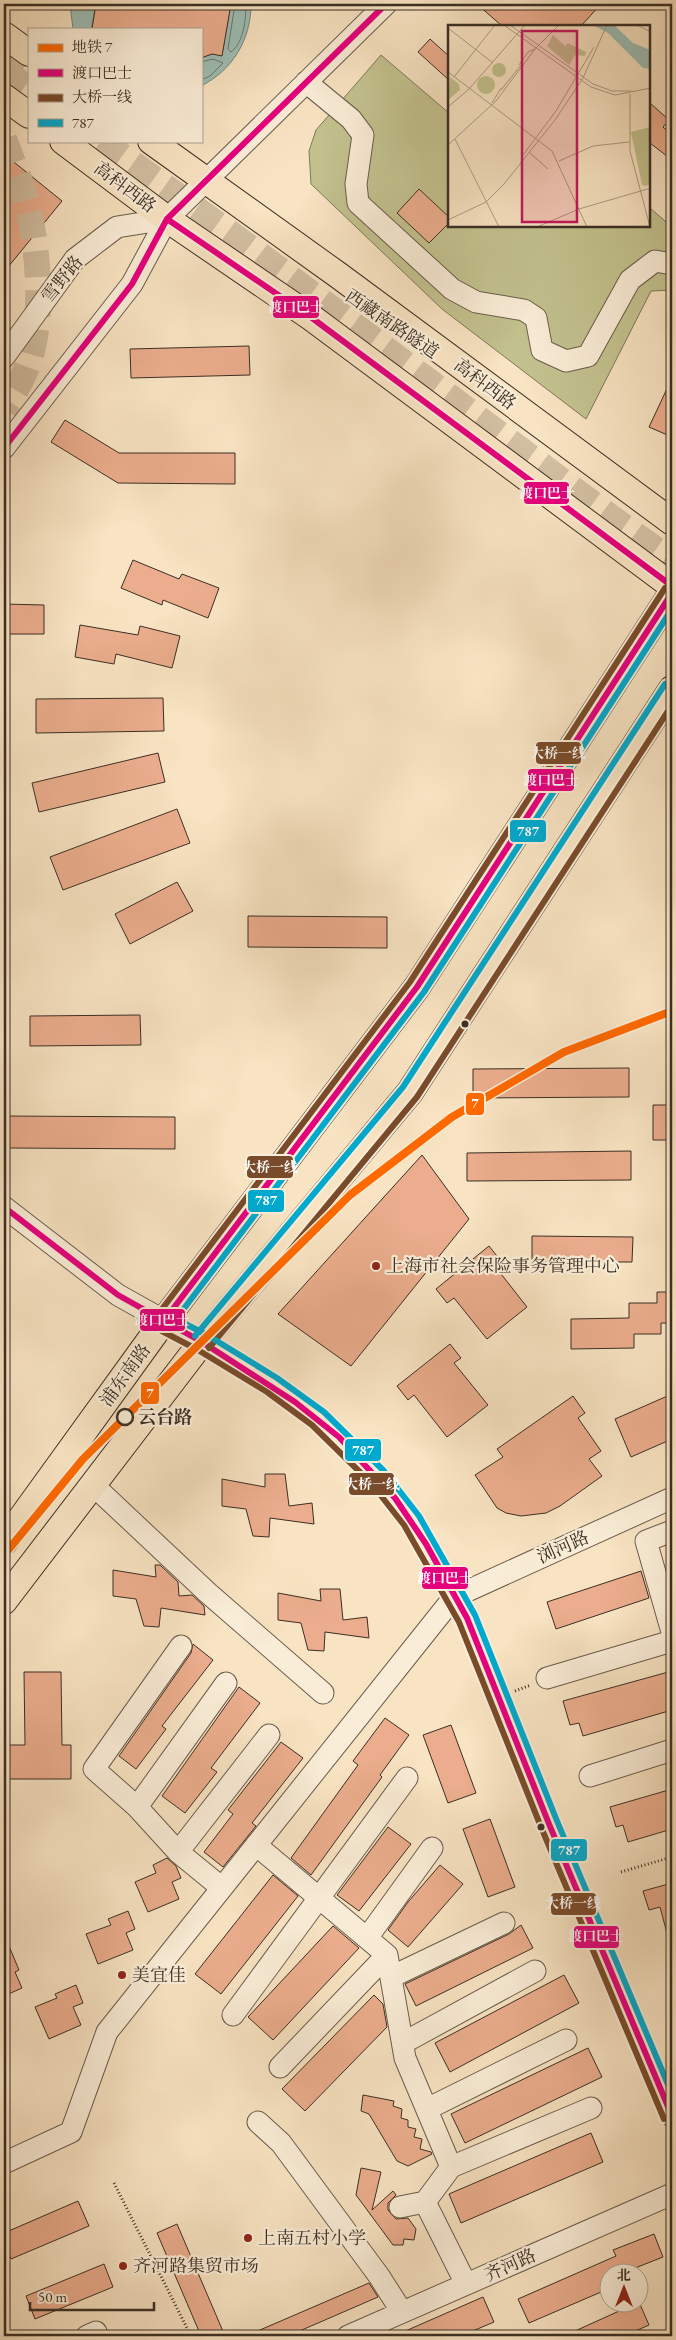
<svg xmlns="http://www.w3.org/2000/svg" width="676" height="2340" font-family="'EB Garamond','Noto Serif SC',serif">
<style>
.green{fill:#c3c28f;stroke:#7f785a}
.water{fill:#9dbeb5;stroke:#76857b}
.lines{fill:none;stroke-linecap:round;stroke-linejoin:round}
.shore{stroke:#6c766c;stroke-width:1}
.building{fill:#ebad8d;stroke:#3b2f24}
.major-tunnel{stroke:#d2bfa2;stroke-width:26;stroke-dasharray:26 13;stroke-linecap:butt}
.minor-casing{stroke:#6a5c4c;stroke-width:23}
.major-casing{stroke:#3b2f24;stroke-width:28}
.path{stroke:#3b2f24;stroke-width:3;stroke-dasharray:1 2.5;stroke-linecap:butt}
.minor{stroke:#faedd7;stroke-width:21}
.major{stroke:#f8e3c2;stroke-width:26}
.bus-1-casing{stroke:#faedd7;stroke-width:10}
.bus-2-casing{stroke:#faedd7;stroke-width:10}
.bus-3-casing{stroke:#faedd7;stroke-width:10}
.bus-1{stroke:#e5007d;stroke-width:6}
.bus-2{stroke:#7a4b2a;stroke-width:6}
.bus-3{stroke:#00a9ce;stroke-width:6}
.metro-1-casing{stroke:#faedd7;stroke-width:11}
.metro-1{stroke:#ff6900;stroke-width:8}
.bus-dot{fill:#3b2f24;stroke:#faedd7;stroke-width:2}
.poi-dot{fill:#8f2418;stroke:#faedd7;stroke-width:2}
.stop-dot{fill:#faedd7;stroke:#3b2f24;stroke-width:2.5}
.labels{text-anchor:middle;stroke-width:4.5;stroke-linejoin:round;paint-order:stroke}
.street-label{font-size:18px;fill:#3b2f24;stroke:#faedd7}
.poi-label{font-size:18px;fill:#3b2f24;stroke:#faedd7;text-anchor:start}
.stop-label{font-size:18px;font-weight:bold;fill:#3b2f24;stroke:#faedd7;text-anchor:start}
.inset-road{fill:none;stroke:#ac9b83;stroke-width:1}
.view{fill:#c2185b;fill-opacity:0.15;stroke:#c2185b;stroke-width:2.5}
.inset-edge{fill:none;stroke:#3b2f24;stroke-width:2.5}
.line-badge{stroke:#faedd7;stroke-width:2}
.badge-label{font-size:14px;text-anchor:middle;font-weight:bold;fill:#fff}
</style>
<rect width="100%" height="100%" fill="#f8e3c2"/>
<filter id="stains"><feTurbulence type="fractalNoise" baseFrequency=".004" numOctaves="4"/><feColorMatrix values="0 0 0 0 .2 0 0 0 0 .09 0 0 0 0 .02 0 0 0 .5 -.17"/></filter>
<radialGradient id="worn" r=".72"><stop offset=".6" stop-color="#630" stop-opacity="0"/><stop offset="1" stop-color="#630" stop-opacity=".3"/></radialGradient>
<path class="green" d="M381 55 450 114V226H650V208L672 227V290L651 291 586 419 442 309 311 184 309 151 316 130Z"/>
<path class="water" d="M70 4H96L91 29H73Z
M231 4H251C251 39 233 70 201 86V58L212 54 222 55Z"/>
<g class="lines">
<path class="shore" d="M235 4 228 49 231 52C244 42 246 19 246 4
M201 62 213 59 223 63 210 76 201 80"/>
</g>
<path class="building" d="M96 4H231L222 56 212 54 201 58V29H92Z
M477 4H601L581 26H502Z
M430 39 450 57V81L418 52Z
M650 103 669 120 663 127 672 135V160L650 143Z
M4 154 62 201 4 272Z
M419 189 450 218V222L429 243 397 213Z
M249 346 250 375 131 378 130 349Z
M672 378V437L649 427Z
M65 420 119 453H235V484L118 483 51 442Z
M133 560 179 579 182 574 219 588 208 618 163 600 162 605 121 588Z
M4 604 44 605V634H4Z
M80 625 138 635 140 626 180 636 172 668 116 654 114 664 75 657Z
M163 698 164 731 36 733V699Z
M158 753 165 782 39 812 32 783Z
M177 809 190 843 63 890 50 857Z
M177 882 193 911 130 944 115 914Z
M248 916 387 917V948L248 947Z
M140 1015 141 1045 30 1046V1016Z
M629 1068V1097L473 1098V1069Z
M653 1105H672V1140H653Z
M4 1116 175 1117V1149L9 1148 4 1144Z
M631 1151V1180L467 1181V1153Z
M422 1155 469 1219 351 1366 278 1314Z
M532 1236 633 1237 632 1262H532Z
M489 1246 500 1260 494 1265 527 1307 487 1339 454 1298 447 1303 436 1289Z
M657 1292H672V1323H661V1334H634V1348L571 1349V1319L629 1318V1303H657Z
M450 1344 461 1358 454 1363 488 1405 447 1437 414 1395 408 1400 397 1386Z
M672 1394V1439L631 1457 615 1419Z
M573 1396 585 1413 578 1418 601 1451 589 1459 602 1476 560 1506 546 1513 521 1516 506 1513 497 1508 475 1475 503 1457 497 1449Z
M265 1474H285L289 1506 312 1503 314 1524 270 1518 269 1537 253 1536 246 1509 222 1506V1479L265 1487Z
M155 1565H160L178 1582 179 1596 192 1595 204 1606 205 1615 161 1608 159 1627 144 1626 136 1599 113 1596V1570L156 1577Z
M641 1571 649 1598 556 1629 547 1602Z
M320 1589H340L343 1620 367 1617 369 1638 325 1632 324 1651 308 1650 301 1623 278 1620V1593L321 1601Z
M193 1644 213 1660 162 1726 166 1729 136 1769 119 1756 191 1653Z
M672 1671V1710L583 1736 579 1723 570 1725 563 1701Z
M24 1672H61L62 1745H71V1779H4V1745H25Z
M239 1687 260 1703 211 1768 217 1772 185 1813 162 1796Z
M385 1718 409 1735 380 1775 382 1777 311 1875 291 1858 358 1765 353 1761Z
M451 1725 476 1793 448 1803 423 1735Z
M281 1742 303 1758 252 1823 256 1826 223 1867 204 1852 233 1814 228 1810Z
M672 1789V1829L628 1842 623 1825 616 1827 610 1807Z
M490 1819 515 1887 488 1897 463 1829Z
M388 1827 411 1844 359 1911 337 1895Z
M167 1858 176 1866 181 1878 172 1882 179 1899 148 1912 135 1882 156 1873 153 1865Z
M440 1865 463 1884 408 1947 388 1930 408 1902Z
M273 1875 298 1896 221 1994 195 1974Z
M672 1883V1937H668L660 1907 649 1910 643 1891Z
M128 1911 135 1929 126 1933 133 1950 98 1964 86 1934 111 1925 108 1919Z
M521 1925 533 1948 416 2006 405 1984 509 1934Z
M333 1926 359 1948 273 2040 248 2017Z
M4 1934 19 1970 15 1972 22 1988 4 1996Z
M564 1975 579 2003 450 2072 435 2043Z
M76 1985 83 2003 73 2007 81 2025 49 2039 35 2007 57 1998 55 1994Z
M374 1995 383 2004 387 2027 305 2111 282 2089Z
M588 2048 602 2077 465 2143 451 2114Z
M363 2095 394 2101 393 2106 402 2109 401 2118 408 2120V2127L416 2129 414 2137 422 2139 420 2149 431 2152 432 2154 408 2166 397 2161 369 2114 361 2111Z
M591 2133 603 2162 461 2223 449 2194Z
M361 2168 381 2172 372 2210 393 2191 396 2195 388 2203V2210L396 2219 408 2218 416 2229 414 2240 404 2239 403 2245H393L356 2195Z
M78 2201 89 2226 11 2259 4 2242V2233Z
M177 2224 225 2336H201L157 2233Z
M654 2234 663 2257 625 2272H608V2289L529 2323 518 2299 616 2256 613 2250Z
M104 2264 113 2287 35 2319 26 2296Z
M369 2283 378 2297 288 2336H246Z
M483 2297 494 2322 461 2336H394Z
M639 2302 649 2325 624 2336H564Z"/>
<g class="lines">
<path class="major-tunnel" d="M4 51 29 69
M4 71 29 89
M4 139C12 161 22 184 28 207 38 249 43 310 32 351 27 372 16 391 4 409
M101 141 241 241 620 524 672 561"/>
<g class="minor-casing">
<path id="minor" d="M306 82 351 119 363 135 356 184 358 203 452 289 476 302 524 310 536 318 542 350 566 361 588 356 630 280 655 261 672 264
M4 357 75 259 117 227 167 219
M4 448 132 284 167 219 386 4
M4 1207 118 1295 202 1342 295 1402 339 1437 395 1498 426 1544 467 1618 549 1824 672 2116
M93 1485 208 1593 323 1693
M672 1531 646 1541 672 1632
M547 1678 672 1641
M590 1776 672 1750
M137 1807 226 1683
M256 1845 387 1955 405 2058 451 2167 425 2202
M178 1852 137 1807 94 1769 181 1646
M222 1888 178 1852 269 1735
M367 1938 432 1848
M391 1977 504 1923
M233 2015 407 1778
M403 2043 535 1971
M280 2067 387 1955
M427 2109 566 2040
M258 2122 281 2143 379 2276 402 2312
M4 2163 71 2132 107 2032 454 1597 672 1498
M451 2167 591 2108
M400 2207 425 2202 466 2284
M87 2336 96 2332
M348 2336 672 2194"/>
</g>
<g class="major-casing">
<path id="major" d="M4 35 29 53
M4 97 29 115
M63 141 167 219 312 318 672 586
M151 141 338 275 672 522
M4 1542 163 1322 417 987 672 593
M4 1601 202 1342 410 1092 672 689"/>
</g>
<path class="path" d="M515 1691 531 1685
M621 1872 672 1857
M114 2183 191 2336"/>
<use href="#minor" class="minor"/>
<use href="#major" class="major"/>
<g class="bus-1-casing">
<path id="bus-1" d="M167 219 312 318 672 586
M4 448 132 284 167 219 386 4
M4 1207 118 1295 202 1342 295 1402 339 1437 395 1498 426 1544 467 1618 549 1824 672 2116
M163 1322 417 987 672 593"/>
</g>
<g class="bus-2-casing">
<path id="bus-2" d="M209 1348 417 1097 672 705
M664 2119 541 1827 459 1622 404 1525 371 1483 312 1425 267 1392 198 1350 158 1329 154 1322 156 1317 410 982 665 588"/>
</g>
<g class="bus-3-casing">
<path id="bus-3" d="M672 609 424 992 176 1319 207 1335 277 1378 324 1412 384 1471 419 1516 475 1615 557 1821 672 2094
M195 1336 403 1087 665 684"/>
</g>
<use href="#bus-1" class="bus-1"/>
<use href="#bus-2" class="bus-2"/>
<use href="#bus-3" class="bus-3"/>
<g class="metro-1-casing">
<path id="metro-1" d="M4 1555 83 1459 350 1195 452 1117 564 1052 672 1011"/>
</g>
<use href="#metro-1" class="metro-1"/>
</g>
<g class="bus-dot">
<circle cx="465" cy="1024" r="4.5"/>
<circle cx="541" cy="1827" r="4.5"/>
</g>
<g class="poi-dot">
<circle cx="376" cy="1266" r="5"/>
<circle cx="122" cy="1975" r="5"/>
<circle cx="248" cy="2238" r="5"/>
<circle cx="123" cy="2266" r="5"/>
</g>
<circle class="stop-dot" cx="125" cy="1417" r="8"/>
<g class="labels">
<g class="street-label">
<text transform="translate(125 187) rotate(37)" y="6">高科西路</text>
<text transform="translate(62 279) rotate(-51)" y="6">雪野路</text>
<text transform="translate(392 324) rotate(34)" y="6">西藏南路隧道</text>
<text transform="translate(485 384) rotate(37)" y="6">高科西路</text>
<text transform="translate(125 1375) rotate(-54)" y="6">浦东南路</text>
<text transform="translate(563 1547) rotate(-24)" y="6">浏河路</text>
<text transform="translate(510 2265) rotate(-24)" y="6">齐河路</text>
</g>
<g class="poi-label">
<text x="386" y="1272">上海市社会保险事务管理中心</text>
<text x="132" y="1981">美宜佳</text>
<text x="258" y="2244">上南五村小学</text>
<text x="133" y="2272">齐河路集贸市场</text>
</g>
<g class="stop-label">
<text x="138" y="1423">云台路</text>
</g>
</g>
<g transform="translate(448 25)">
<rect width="202" height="202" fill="#f8e3c2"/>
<path d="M105 10 117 21 120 18 138 27 137 31 127 30 121 40 99 21ZM44 45a7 7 0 1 1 14 0a7 7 0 1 1-14 0ZM29 60a9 9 0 1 1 18 0a9 9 0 1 1-18 0ZM2 52 11 59 12 65 0 75ZM202 102V159L198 161 194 160 183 107Z" fill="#c3c28f"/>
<path d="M145 0H166L185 18 202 25V44L195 43 160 8Z" fill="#9dbeb5"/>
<path class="inset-road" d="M56 0 143 62 167 70 203 63M62 0 145 59 164 66H183M189 0 203 7M0 3 45 38M71 40 80 27 87 24M0 47 104 126 139 202M6 52 47 0M53 65 73 40M182 69V126L202 202M44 78 53 63M0 82 21 64 77 0M7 114 51 202M0 120 48 76 87 24 111 0M81 127 100 144M75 130 108 86 146 22M111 136 145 121 181 117M0 195 38 177 56 159 107 95 135 53 159 0M89 202 131 184 203 163"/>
<path class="view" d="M74 6H129V197H74Z"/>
<rect width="202" height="202" class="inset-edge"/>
</g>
<g class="line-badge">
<rect x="272" y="295" width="48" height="24" rx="5" fill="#e5007d"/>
<rect x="523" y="481" width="47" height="24" rx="5" fill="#e5007d"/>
<rect x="535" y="741" width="47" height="24" rx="5" fill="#7a4b2a"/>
<rect x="527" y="768" width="48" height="24" rx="5" fill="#e5007d"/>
<rect x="509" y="819" width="38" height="24" rx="5" fill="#00a9ce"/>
<rect x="465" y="1092" width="20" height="24" rx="5" fill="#ff6900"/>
<rect x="246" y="1155" width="48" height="24" rx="5" fill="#7a4b2a"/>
<rect x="247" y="1189" width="38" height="24" rx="5" fill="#00a9ce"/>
<rect x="139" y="1308" width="47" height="24" rx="5" fill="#e5007d"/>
<rect x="140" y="1381" width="20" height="24" rx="5" fill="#ff6900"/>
<rect x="344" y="1438" width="38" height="24" rx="5" fill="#00a9ce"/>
<rect x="348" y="1472" width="47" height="24" rx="5" fill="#7a4b2a"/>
<rect x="421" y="1566" width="48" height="24" rx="5" fill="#e5007d"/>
<rect x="550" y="1838" width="38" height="24" rx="5" fill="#00a9ce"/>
<rect x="550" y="1892" width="47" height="24" rx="5" fill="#7a4b2a"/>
<rect x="573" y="1925" width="47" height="24" rx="5" fill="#e5007d"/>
</g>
<g class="badge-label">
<text x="296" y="312">渡口巴士</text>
<text x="547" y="498">渡口巴士</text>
<text x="558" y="758">大桥一线</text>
<text x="551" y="785">渡口巴士</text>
<text x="528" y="836">787</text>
<text x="475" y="1108">7</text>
<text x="270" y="1172">大桥一线</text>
<text x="266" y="1205">787</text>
<text x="162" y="1325">渡口巴士</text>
<text x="150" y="1398">7</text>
<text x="363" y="1455">787</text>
<text x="372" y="1489">大桥一线</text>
<text x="445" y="1583">渡口巴士</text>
<text x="569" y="1855">787</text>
<text x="573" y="1908">大桥一线</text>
<text x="596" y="1941">渡口巴士</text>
</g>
<rect width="676" height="2340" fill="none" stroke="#f8e3c2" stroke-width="20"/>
<rect x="5" y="5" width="666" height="2330" fill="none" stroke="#3b2f24" stroke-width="2.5"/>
<rect x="10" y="10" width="656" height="2320" fill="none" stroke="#3b2f24"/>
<rect x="28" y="28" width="175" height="115" fill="#faedd7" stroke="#aea18f"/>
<rect x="38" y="44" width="25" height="8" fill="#ff6900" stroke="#aea18f"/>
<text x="72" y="52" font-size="15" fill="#3b2f24">地铁 7</text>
<rect x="38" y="69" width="25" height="8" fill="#e5007d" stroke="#aea18f"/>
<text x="72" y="78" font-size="15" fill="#3b2f24">渡口巴士</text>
<rect x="38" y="94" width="25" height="8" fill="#7a4b2a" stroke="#aea18f"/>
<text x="72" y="102" font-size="15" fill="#3b2f24">大桥一线</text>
<rect x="38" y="119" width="25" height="8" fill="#00a9ce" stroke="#aea18f"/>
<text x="72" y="128" font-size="15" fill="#3b2f24">787</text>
<g transform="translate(624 2288)"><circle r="24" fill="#faedd7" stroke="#aea18f"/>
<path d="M0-4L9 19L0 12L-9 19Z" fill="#8f2418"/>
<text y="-8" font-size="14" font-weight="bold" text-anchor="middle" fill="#3b2f24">北</text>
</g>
<path d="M30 2302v8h124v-8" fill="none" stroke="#3b2f24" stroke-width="2.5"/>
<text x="38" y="2302" font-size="15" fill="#3b2f24" stroke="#faedd7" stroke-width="4" paint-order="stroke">50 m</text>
<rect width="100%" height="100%" filter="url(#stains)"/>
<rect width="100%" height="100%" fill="url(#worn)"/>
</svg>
